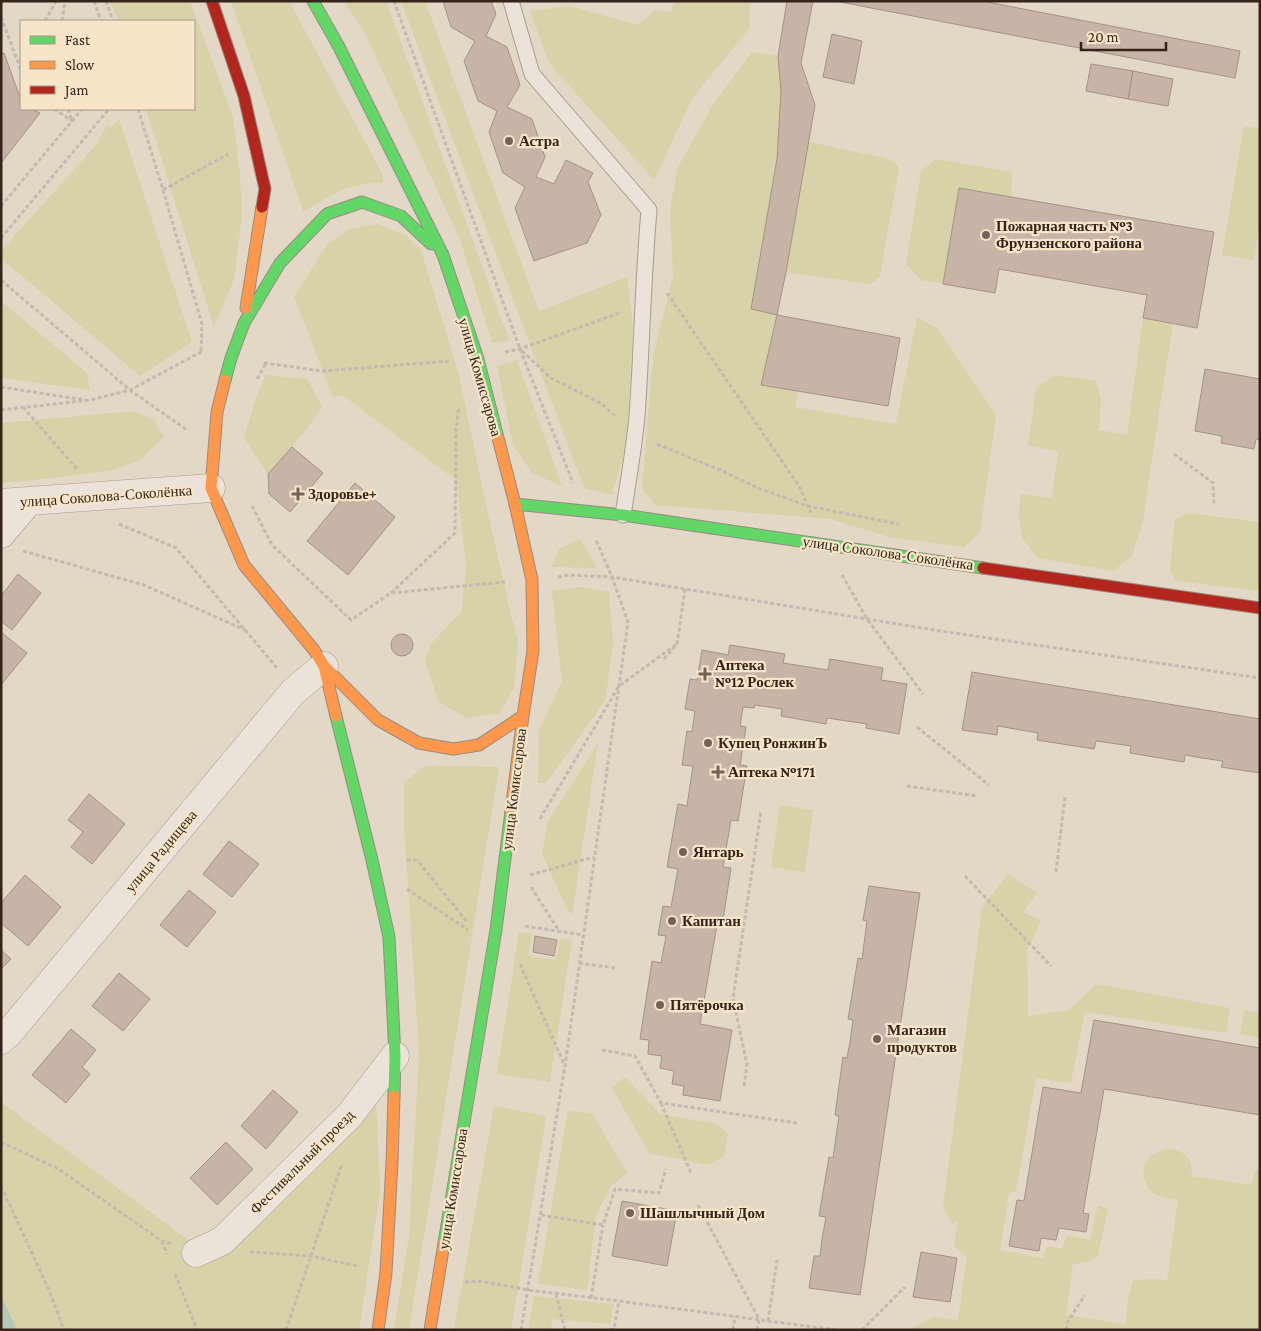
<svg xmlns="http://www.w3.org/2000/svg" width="1261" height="1331" font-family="'Crimson Pro',serif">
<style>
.green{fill:#d7d2a7}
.water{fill:#b3c7b8}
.building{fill:#c7b4a7;stroke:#a39286}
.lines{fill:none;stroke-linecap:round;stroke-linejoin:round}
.lane-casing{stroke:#a79c90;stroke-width:17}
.street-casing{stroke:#a79c90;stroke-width:29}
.fast-casing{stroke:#978c80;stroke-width:13}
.slow-casing{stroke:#978c80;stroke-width:13}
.jam-casing{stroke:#978c80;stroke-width:13}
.path{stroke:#c3bab0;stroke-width:3;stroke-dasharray:4 2.5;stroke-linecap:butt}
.lane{stroke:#ebe3d9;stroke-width:15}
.street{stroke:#ebe3d9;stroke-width:28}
.fast{stroke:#63d668;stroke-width:11}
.slow{stroke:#ff974d;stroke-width:11}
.jam{stroke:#b3261e;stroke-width:11}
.poi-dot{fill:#726356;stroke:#f7e5c9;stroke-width:2}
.labels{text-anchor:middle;stroke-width:4.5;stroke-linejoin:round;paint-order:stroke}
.poi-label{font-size:15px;font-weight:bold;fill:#352419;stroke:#f7e5c9;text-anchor:start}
.street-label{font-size:15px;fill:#352419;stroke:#f7e5c9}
</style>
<rect width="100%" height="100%" fill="#e3d7c6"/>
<path class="green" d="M111 1H190L233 117 240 175 242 215 234 279 214 327 146 109H194V21H118Z
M231 1H289L383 175V182C367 184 348 185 334 194 322 200 316 206 303 211Z
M344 1H386L509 340 492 343 461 242 366 35Z
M401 1H425L539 311 627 277 633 324 627 443 612 495 584 488Z
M676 1H750L749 29 693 97 654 180 549 63 530 11 570 6 637 25 656 10 671 12Z
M752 52 778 56 781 92 777 159 751 309 777 315 761 384 798 391 795 407 896 424 917 317 937 328 996 415 980 532 964 547 889 537 831 519 655 505 642 488 653 357 673 276 670 210 678 167 714 103Z
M119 119 192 342 140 376 1 258V251L99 142 98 140 108 125 111 128Z
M1244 126 1260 129V224L1254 260 1222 255Z
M809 142 889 159 899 167 880 277 871 284 786 272Z
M936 159 1012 172 1011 197 959 188 943 284 921 280 906 264 921 171Z
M378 224 405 235 421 250 459 375 481 482 511 615 518 640 514 688 500 713 466 718 438 701 425 660 432 643 462 611 466 564 456 480 344 396 333 397 294 297 327 245 349 229Z
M1 301 87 373 90 390 1 378Z
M1143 318 1173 323 1151 465 1143 521 1132 556 1113 571 1038 558 1022 538 1019 514 1021 494 1052 498 1058 451 1028 446 1036 389 1054 375 1095 380 1101 398 1099 430 1127 435Z
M517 360 562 486 532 473 513 445 497 366Z
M266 375 307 379 322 406C308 431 286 452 268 474L244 438 257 395Z
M133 411 154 420 164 437 140 460 113 470 36 480 1 483V423Z
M1187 513 1260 522V591L1176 581 1170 572 1175 520Z
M580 539 597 568 552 567 559 549Z
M581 587 609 592 613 644 605 701 546 783H538L539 731 562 681 552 591Z
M598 743 572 915 567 909 542 854 547 823Z
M424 766 499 767 409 1330H394L409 1235 419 1053 404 824V783Z
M780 805 813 810 805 872 771 867Z
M1008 874 1037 893 1023 912 1041 921 1027 951 1028 1016 1069 1010 1096 984 1230 1008 1226 1033 1085 1012 1071 1083 1036 1078 1016 1191 1009 1193 1000 1250 1043 1258 1047 1246 1062 1249 1067 1235 1090 1240 1098 1206 1108 1208 1098 1255 1088 1262 1073 1264 1066 1315 1125 1324 1129 1295 1133 1281 1153 1279 1167 1281 1178 1200C1172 1199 1165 1199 1159 1196 1153 1194 1148 1189 1146 1183 1132 1153 1180 1135 1191 1164 1192 1168 1191 1172 1192 1176L1251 1185 1255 1171 1260 1166V1330H910L933 1317 958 1320 967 1257 954 1246 958 1221 952 1223 943 1207 982 908Z
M519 932 532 934 528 956 556 960 560 938 572 940 550 1082 497 1074Z
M1244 1010 1260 1013V1038L1240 1034Z
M625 1077 660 1114 717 1124 728 1134 724 1156 709 1165 649 1153 612 1088Z
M376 1100 380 1192 359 1330H17L1 1296V1102L214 1259Z
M494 1106 546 1116 511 1330H454Z
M568 1111 592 1113 627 1173 611 1186 596 1215 587 1290 538 1284Z
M534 1296 614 1304 610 1324 553 1319 550 1330H528Z"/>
<path class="water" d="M1 1296 17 1330H1Z"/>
<path class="building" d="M443 1H491L496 14 486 36 507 47 520 85 507 107 532 119 545 157 536 177 554 184 566 160 593 173 588 182 601 215 587 243 534 261 515 208 525 187 503 173 489 132 497 111 478 101 464 61 475 41 451 27Z
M787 1H813L801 63 815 105 786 272 777 315 751 309 777 159 781 92 778 56Z
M835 1H982L1240 51 1235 78Z
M832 34 862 41 854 84 823 77Z
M4 53 21 100V109H32L40 113 1 163V54Z
M1091 64 1133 71 1128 99 1086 91Z
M1133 71 1173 79 1168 106 1128 99Z
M959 188 1214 232 1197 328 1143 318 1147 295 999 269 995 293 943 284Z
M777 315 900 338 888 406 761 385Z
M1205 369 1260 379V440L1256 439 1254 449 1221 443 1222 436 1195 431Z
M292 447 323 473 290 512 269 494 268 474Z
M355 483 395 517 348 575 307 541Z
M18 574 41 593 12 630 1 621V596Z
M1 632 27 653 1 685Z
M391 645a11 11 0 1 1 22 0a11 11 0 1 1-22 0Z
M730 645 785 654 783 663 828 670 830 659 883 668 881 680 907 684 899 734 866 728 867 724 827 718 826 724 781 716 782 709 755 705 754 708 743 707 740 726 746 727 740 765 747 766 738 821 731 820 723 867 731 868 723 920 718 919 700 1024 732 1030 720 1101 683 1095 684 1086 672 1084 674 1071 660 1068 662 1056 648 1054 649 1040 640 1039 652 961 661 963 666 936 658 935 663 906 671 907 678 869 667 867 678 804 687 806 693 766 682 765 687 731 692 732 695 711 685 709 690 679 697 680 702 650 728 655Z
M972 672 1260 719V773L1221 767 1223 761 1202 758 1185 755 1184 762 1130 753 1131 746 1096 741 1094 749 1037 740 1038 733 998 726 997 735 962 730Z
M89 794 125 824 92 864 71 847 83 832 68 820Z
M229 841 259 864 232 897 203 874Z
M25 875 61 907 28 946 1 923V903Z
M869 886 920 893 860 1295 809 1288 814 1256H820L822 1239 826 1217 819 1216 829 1157 833 1158 839 1116 835 1115 843 1057 847 1058 850 1042 853 1020 848 1019 858 958 862 959 867 921 863 920Z
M189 890 216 912 187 947 160 925Z
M535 936 557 940 554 956 533 952Z
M1 950 11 959 1 969Z
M119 973 150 999 123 1031 92 1006Z
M1094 1020 1260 1048V1115L1104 1089 1083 1213 1089 1214 1086 1232 1059 1228 1056 1240 1041 1238 1039 1251 1009 1246 1017 1200 1024 1201 1043 1087 1081 1093Z
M71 1029 96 1050 82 1067 90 1074 66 1103 32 1075Z
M273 1090 298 1112 266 1149 241 1126Z
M226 1142 253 1169 217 1205 190 1178Z
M622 1201 677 1211 667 1266 612 1256Z
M921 1252 957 1258 950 1302 913 1297Z"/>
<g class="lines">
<g class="lane-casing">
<path id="lane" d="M511 1 532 74 649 210C643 278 642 347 637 416 634 449 628 482 623 515"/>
</g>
<g class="street-casing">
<path id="street" d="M1 503 211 488
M1 534 29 501
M1 1040 8 1034 293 692 324 666
M196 1253 222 1241 349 1116 395 1056"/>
</g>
<g class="fast-casing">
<path id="fast" d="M313 1 338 45 443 255 478 359 498 438
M225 380 231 358 244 323 280 263 327 214 362 202 401 216 431 244
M515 504 623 515 983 568
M336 716 372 860 389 937 395 1056 394 1096
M444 1243 496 930 511 811"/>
</g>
<g class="slow-casing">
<path id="slow" d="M246 308 262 207
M225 380 217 412 211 488 244 565 314 650 324 666 336 716
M498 438 515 504 532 580 533 651 523 716 511 811
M324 666 378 720 419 743 453 749 479 745 523 716
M378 1330 386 1273 392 1162 394 1096
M430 1330 444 1243"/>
</g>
<g class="jam-casing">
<path id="jam" d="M212 1 244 96 265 189 262 207
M983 568 1260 608"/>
</g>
<path class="path" d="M94 1 101 21
M106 1 113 21
M394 1 520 349 573 483
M1 17 21 70
M45 21 56 1
M62 21 65 1
M54 109 72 121
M68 109 72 121
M138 109 163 190 202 324 201 352
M163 190 228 154
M1 206 82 109
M1 238 109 109
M1 280 130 390 187 430
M667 293 799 486 811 513
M522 351 551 378 602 404 615 416
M505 352 520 349 622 312
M264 363 322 371 450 361
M257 379 266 363
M1 387 85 400
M23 407 77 469
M1 410 90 400 130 390 201 352H204
M657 444 720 470 758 488 808 506 899 524
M1174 454 1213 483 1214 506
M252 506 272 545 351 620 391 593 505 582
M119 524 176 548 277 668
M23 551 144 585 245 630
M842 575 867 619 923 694
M558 577 569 575 612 577 934 630 1260 678
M391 593 455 533 456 430 459 407
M664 659 677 644 685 589
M917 727 989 785
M907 786 977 796
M540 819 619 686 677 644
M407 860H417L468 923
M1056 872 1065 796
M530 875 594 857
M965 876 1051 966
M531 887 559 931
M407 889 468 930
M525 926 583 935
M579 963 615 968
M520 964 565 1066
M602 1050 635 1056 661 1103 797 1123
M744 1086 747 1065 733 998 761 811
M661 1103 691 1173
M1 1142 57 1168 162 1241 172 1244
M1 1186 48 1288 64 1330
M698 1205 759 1319 757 1330
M541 1215 603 1225 615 1189 659 1193 666 1169
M162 1241 167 1254
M250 1252 311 1256 358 1266
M175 1274 197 1330
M465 1282 480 1281 528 1290 619 1301 836 1330
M556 1294 565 1330
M591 1298 603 1225
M768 1321 777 1260
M286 1330 342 1164
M521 1330 565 1066 628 622 612 577 596 540
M610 1330 614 1329 619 1301
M733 1330 735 1316
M862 1330 905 1287
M1066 1330 1067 1323 1085 1295"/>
<use href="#lane" class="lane"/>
<use href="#street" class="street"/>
<use href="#fast" class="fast"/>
<use href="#slow" class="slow"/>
<use href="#jam" class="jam"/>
</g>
<g class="poi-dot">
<circle cx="509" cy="141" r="5"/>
<circle cx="986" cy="235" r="5"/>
<path d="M295.5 486.5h5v5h5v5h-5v5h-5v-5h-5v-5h5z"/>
<path d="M702.5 666.5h5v5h5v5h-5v5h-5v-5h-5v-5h5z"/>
<circle cx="708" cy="743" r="5"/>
<path d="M715.5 764.5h5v5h5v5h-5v5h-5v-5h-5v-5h5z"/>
<circle cx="683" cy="852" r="5"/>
<circle cx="672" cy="921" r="5"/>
<circle cx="660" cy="1005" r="5"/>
<circle cx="877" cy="1039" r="5"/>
<circle cx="630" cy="1213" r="5"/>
</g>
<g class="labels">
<g class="poi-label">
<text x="519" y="146">Астра</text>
<text x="996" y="231">Пожарная часть №3<tspan x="996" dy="17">Фрунзенского района</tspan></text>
<text x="308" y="499">Здоровье+</text>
<text x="715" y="670">Аптека<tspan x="715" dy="17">№12 Рослек</tspan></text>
<text x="718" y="748">Купец РонжинЪ</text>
<text x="728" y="777">Аптека №171</text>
<text x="693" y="857">Янтарь</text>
<text x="682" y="926">Капитан</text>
<text x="670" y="1010">Пятёрочка</text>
<text x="887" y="1035">Магазин<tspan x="887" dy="17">продуктов</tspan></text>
<text x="640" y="1218">Шашлычный Дом</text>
</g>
<g class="street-label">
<text transform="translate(480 377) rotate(74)" y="5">улица Комиссарова</text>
<text transform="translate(106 496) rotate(-4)" y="5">улица Соколова-Соколёнка</text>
<text transform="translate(888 553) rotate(8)" y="5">улица Соколова-Соколёнка</text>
<text transform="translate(514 789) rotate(-83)" y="5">улица Комиссарова</text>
<text transform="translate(161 851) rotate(-50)" y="5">улица Радищева</text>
<text transform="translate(302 1162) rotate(-45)" y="5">Фестивальный проезд</text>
<text transform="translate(453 1189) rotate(-81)" y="5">улица Комиссарова</text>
</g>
</g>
<rect width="1261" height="1331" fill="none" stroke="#352419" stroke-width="5"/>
<rect x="20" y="20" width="175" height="90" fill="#f7e5c9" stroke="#a99883"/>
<rect x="30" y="36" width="25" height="8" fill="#63d668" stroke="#a99883"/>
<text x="65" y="45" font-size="15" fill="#352419">Fast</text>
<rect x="30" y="61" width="25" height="8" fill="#ff974d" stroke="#a99883"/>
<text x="65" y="70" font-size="15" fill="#352419">Slow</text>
<rect x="30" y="86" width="25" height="8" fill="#b3261e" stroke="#a99883"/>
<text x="65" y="95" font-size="15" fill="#352419">Jam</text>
<path d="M1081 42v8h85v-8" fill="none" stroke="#352419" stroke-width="2.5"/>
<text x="1088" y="42" font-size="15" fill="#352419" stroke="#f7e5c9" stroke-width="4" paint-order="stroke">20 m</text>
</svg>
